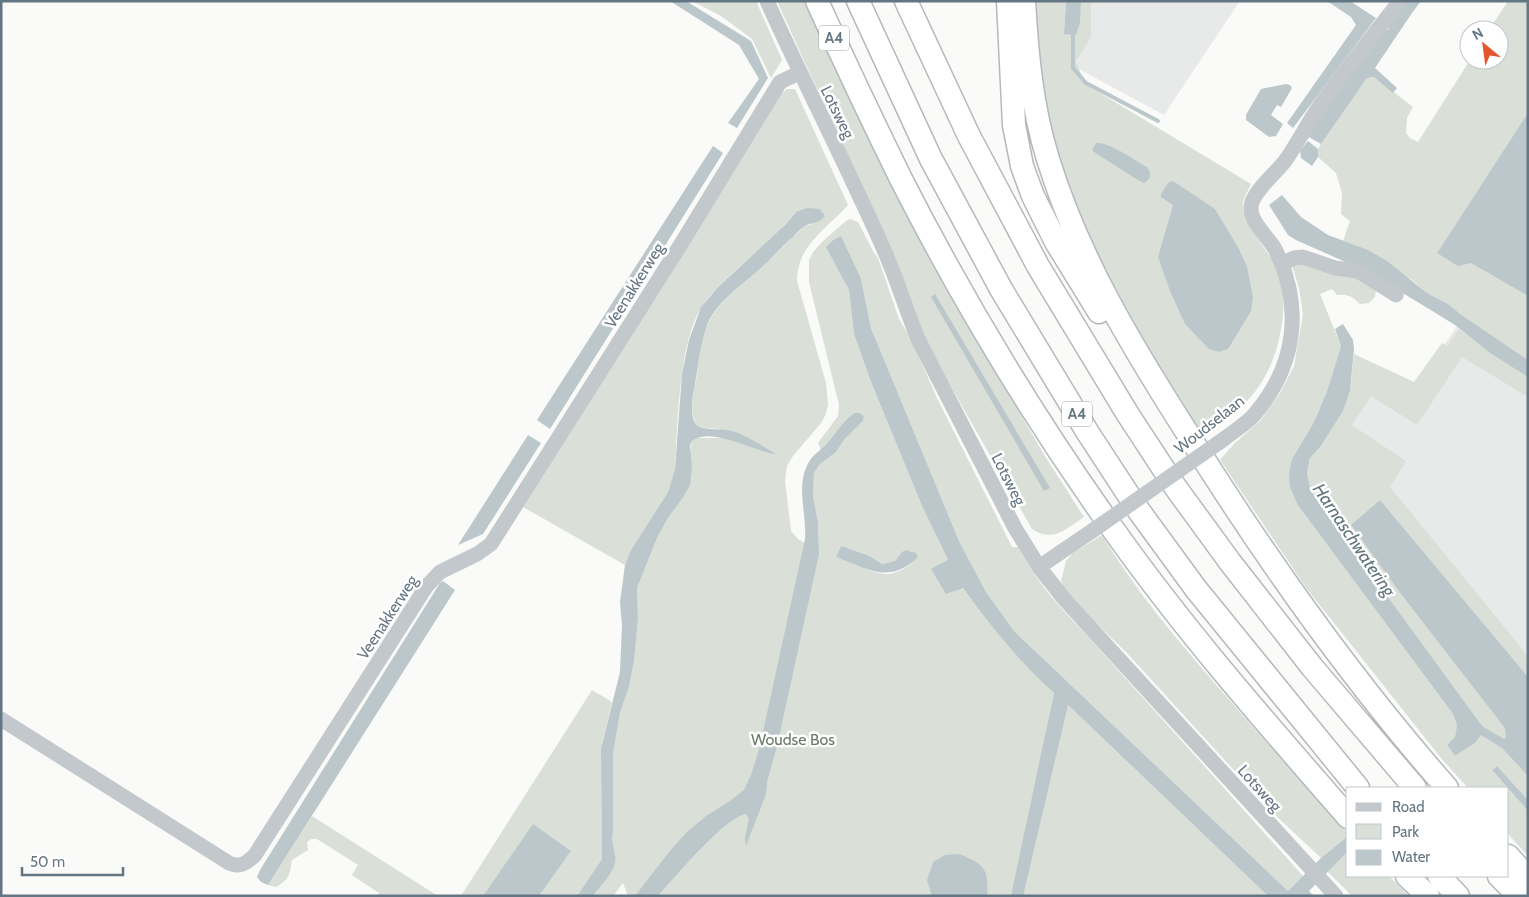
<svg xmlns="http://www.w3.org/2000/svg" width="1529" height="897" font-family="Cabin,sans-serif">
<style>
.built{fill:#e8e9e9}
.green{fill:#dadfd7;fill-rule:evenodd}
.water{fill:#bbc7cb}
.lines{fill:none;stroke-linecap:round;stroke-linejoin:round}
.stream{stroke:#bbc7cb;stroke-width:4}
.highway-casing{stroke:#b4b9bd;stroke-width:25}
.minor{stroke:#c3c8cc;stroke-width:15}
.highway{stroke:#fff;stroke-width:22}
.minor-bridge{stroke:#c3c8cc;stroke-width:15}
.labels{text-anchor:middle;stroke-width:5;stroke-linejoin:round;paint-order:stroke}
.shield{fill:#fff;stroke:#939fa8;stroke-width:1}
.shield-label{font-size:15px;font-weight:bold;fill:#657683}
.street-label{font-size:16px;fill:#657683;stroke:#fff}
.park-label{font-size:16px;fill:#687a64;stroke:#fff}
.water-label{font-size:18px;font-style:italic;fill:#60757c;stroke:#fff}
</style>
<rect width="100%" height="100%" fill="#fafaf8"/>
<path class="built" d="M1077 1H1240L1164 115 1077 68Z
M1528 1V789L1319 511 1368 363 1414 387 1461 321 1499 60V30Z"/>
<path class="green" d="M692 1H756L782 60 771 78 752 39 721 16Z
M777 1H808L977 339 1046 458 1084 517C1066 529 1053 543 1032 529L921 334 896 263Z
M1028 1H1066L1064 34 1080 23 1081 1H1091V37L1076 61 1085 84 1251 184C1248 191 1243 198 1243 205 1241 224 1269 250 1277 268 1285 283 1284 299 1283 316 1275 381 1248 407 1196 442L1135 343 1048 153ZM1203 202 1215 209 1223 224 1168 227 1173 205Z
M1508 1H1528V113L1437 253 1471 263 1528 296V360L1463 316 1448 304 1427 293 1412 280 1355 245 1343 241 1350 221 1341 214 1342 193 1336 173 1318 157V149L1321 144 1367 78 1374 77 1413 107 1407 118 1406 133 1410 138 1418 142 1470 60H1499V30H1489Z
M787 89H795L848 205C827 229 797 245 797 281L826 383 828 404 826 414 821 423 793 456 787 466 785 480 791 531 798 539 819 551 818 522 813 496 814 473 819 465 836 452 844 440 863 421 864 416 860 413H854L850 416 821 450 818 443 838 416 839 405 809 282V260L813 252 823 241 846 221 850 219 858 222 873 251 878 258 899 319 911 339 937 398 1012 547H1018C1037 581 1055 603 1083 631L1303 876 1288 891 1014 631 986 592 959 541 871 328 861 279 827 247 849 290 854 334 871 382 922 506 948 560 947 594 962 587C990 626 1019 660 1054 693L1046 731 1068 705 1268 896H628L623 883 613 896H593C602 884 615 872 615 856 615 847 611 844 613 832V755L620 713 629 687 634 662 638 619 637 588 657 538 668 518 682 499 692 441 696 438H720V429L705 428 698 426C688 413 693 396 696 381 699 362 700 340 709 322 720 299 744 284 762 267 776 254 789 240 803 227L811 224 796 212C770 244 734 267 707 299 678 334 678 424 675 469L668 492 631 550 625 565 523 507 780 95ZM841 546 870 556 882 564 895 561 904 551H912L911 564C905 568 897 573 889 574 875 575 850 562 836 557Z
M1293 262 1354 273 1376 289 1375 297 1369 303 1360 304C1352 296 1347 294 1337 295L1332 289 1320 294 1341 346 1327 391 1314 422 1292 459 1290 487 1297 504 1453 714 1457 725 1455 738 1447 745 1455 756 1475 743 1481 734 1502 748 1528 776V800L1497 766 1492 770 1528 811V856L1508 834V788H1468L1441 758 1307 589 1220 460 1234 444 1261 420 1280 393 1294 366 1303 314 1299 288 1292 266Z
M1459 329 1490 353 1528 377V397L1462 357 1417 425 1371 396 1352 425 1406 461 1390 487 1528 656V677L1380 500 1351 525 1401 594 1506 728V738L1504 739 1482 726 1478 721 1317 500 1310 487 1307 473 1310 458 1321 446 1343 411 1350 391 1354 354 1414 382 1442 343 1447 346Z
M1102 535C1135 590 1177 640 1219 688 1261 737 1304 785 1348 833V836L1321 858 1273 813 1126 652 1067 595 1061 581 1066 561 1073 553Z
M592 690 612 702 601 749 602 859 577 896H539L571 851 533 825 483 896H461Z
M312 816 438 896H378L379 893 352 875 358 865 317 839H311L307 842 308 850 292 860C289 875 291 878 276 887L268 885Z
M1348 851V876H1389L1409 896H1352L1327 871Z"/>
<path class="water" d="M670 1H686L751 41 768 78 737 128 728 123 759 79 739 45Z
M1066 1H1081L1080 23 1076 35 1064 34Z
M1327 1H1350L1376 18 1293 128 1287 123 1356 25 1351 17Z
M1407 1H1421L1412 13 1375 68 1397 88 1393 93 1374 77 1367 78 1321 144 1307 136 1329 102 1385 29 1388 30 1389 25Z
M1286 84 1290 85 1292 88 1281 107 1277 105 1271 115 1283 124 1276 136 1269 137 1246 120V115L1261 89Z
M1528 113V296L1471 263 1458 266 1437 253Z
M1308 141 1318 149V157L1312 166 1301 158 1300 151Z
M1096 143C1110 142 1134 160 1147 167 1152 174 1151 178 1144 183L1138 180 1094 152 1092 150Z
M713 146 723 153 550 429 537 420Z
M1173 181 1215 209 1239 249 1247 267 1253 297 1251 311 1228 349 1219 352 1209 349 1185 324 1170 291 1158 257 1173 205 1161 197V194L1168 183Z
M1282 195 1301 217 1328 235 1368 250 1387 261 1427 293 1448 304 1463 316 1528 360V377L1490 353 1455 325 1434 312 1368 272 1296 240 1288 235 1269 205Z
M807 208 820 209 825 216C817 225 813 221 805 226 801 228 797 232 794 236 782 246 772 258 761 268 744 284 718 300 708 323 700 343 698 368 694 390 692 399 689 420 698 426 708 431 722 428 732 431 748 436 762 446 776 454 753 452 713 426 692 441L690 446 692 468 690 485 682 499 668 518 657 538 637 588 638 619 634 662 629 687 620 713 613 755V832C611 841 614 846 615 855 618 870 601 885 593 896H577L602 859 601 749 620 672 622 625 620 602 625 565 631 550 668 492 675 469 682 374 689 340 701 307 718 287 786 224 796 212Z
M841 236 861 279 871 328 959 541 986 592 1014 631 1288 891 1321 858 1348 836V851L1309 891 1314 896H1268L1068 705 1023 896H1011L1054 693C1019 661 990 626 963 588L946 594 931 569 948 560 922 506 871 382 854 334 849 290 826 247 832 241Z
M935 294 1050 488 1044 491 931 297Z
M1343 324 1353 340 1354 349 1350 391 1343 411 1321 446 1310 458 1307 473 1310 487 1317 500 1482 726 1504 739 1506 737 1505 728 1401 594 1351 525 1380 500 1528 677V776L1502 748 1481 735 1475 743 1455 756 1447 745 1455 737 1457 725 1453 714 1297 504 1290 487 1289 473 1292 459 1314 422 1327 391 1341 346 1335 329Z
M854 413H860L864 416 863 421 844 440 836 452 819 465 814 473 813 496 818 522 819 554 777 746 767 782 766 794 746 846 745 838 749 818 746 814C727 815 672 880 658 896H635L669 852 687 832 706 816 730 801 744 790 751 775 759 750 805 539C807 514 795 485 809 462 813 454 823 449 828 442 836 433 844 420 854 413Z
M528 435 541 443 483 534 458 545Z
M841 546 870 556 882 564 895 561C903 552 901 547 916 553L918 557C889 585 868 569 836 557Z
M443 581 455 590 268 885 261 882 257 877 260 870 440 583Z
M1497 766 1528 800V811L1492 770Z
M533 824 571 851 539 896H483Z
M959 854C984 864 989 868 987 896H932L927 880 933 862 945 855Z"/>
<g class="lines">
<path class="stream" d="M1073 31V68L1086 83 1158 121"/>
<g class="highway-casing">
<path id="highway" d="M817 1C844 61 872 120 901 179 963 301 1035 420 1115 532 1186 632 1267 724 1348 817
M858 1 931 159 1001 289 1088 433 1139 511 1196 589 1358 788
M906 1 969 136 1038 266 1127 413 1176 488 1230 562 1312 667 1415 788
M1008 1 1014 125 1022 166 1033 196 1056 242 1099 312
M1024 1C1027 54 1032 108 1048 159 1078 257 1131 345 1186 431 1264 556 1350 678 1447 788
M1508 856 1528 878
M1407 876 1428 896
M1439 876 1458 896
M1499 876 1519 896"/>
</g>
<path class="minor" d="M767 1C805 85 847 166 884 250 897 279 906 310 918 339L1015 528 1039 567 1065 600 1336 896
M1282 264 1294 258 1303 257 1335 268 1358 271 1396 295
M1224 439C1234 431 1246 424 1254 415 1296 366 1304 307 1275 249 1268 237 1250 222 1251 207 1252 192 1276 173 1285 161 1298 143 1308 122 1321 104 1346 69 1373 35 1400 1
M1039 567 1092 531
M1 719 229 863C240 868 247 863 255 855L426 587 440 572 477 554 491 544 681 244 780 82 799 73"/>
<use href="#highway" class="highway"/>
<path class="minor-bridge" d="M1092 531 1224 439"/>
</g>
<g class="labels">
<g class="shield">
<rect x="819" y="25.5" width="30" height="25" rx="4"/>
<rect x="1062" y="401.5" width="30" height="25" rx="4"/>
</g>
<g class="shield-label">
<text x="834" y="43">A4</text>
<text x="1077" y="419">A4</text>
</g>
<g class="street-label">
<text transform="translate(838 112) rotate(64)" y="6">Lotsweg</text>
<text transform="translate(634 285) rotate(-58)" y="6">Veenakkerweg</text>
<text transform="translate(1209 424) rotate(-38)" y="6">Woudselaan</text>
<text transform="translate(1009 479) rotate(63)" y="6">Lotsweg</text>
<text transform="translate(387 617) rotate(-57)" y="6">Veenakkerweg</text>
<text transform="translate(1260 788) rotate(48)" y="6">Lotsweg</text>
</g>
<g class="park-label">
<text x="793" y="745">Woudse Bos</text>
</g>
<g class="water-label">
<text transform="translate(1354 540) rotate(56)" y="6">Harnaschwatering</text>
</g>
</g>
<rect width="1529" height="897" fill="none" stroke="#657683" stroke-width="5"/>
<rect x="1346" y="787" width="162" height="90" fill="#ffffff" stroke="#c1c8cd"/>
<rect x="1356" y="803" width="25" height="8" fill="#c3c8cc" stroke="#c1c8cd"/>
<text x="1392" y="812" font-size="15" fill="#657683">Road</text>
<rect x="1356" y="824" width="25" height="15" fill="#dadfd7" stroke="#c1c8cd"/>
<text x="1392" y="837" font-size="15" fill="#657683">Park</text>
<rect x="1356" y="850" width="25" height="15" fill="#bbc7cb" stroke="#c1c8cd"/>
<text x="1392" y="862" font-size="15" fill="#657683">Water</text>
<g transform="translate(1484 45) rotate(331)"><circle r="24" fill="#ffffff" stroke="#c1c8cd"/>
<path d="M0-4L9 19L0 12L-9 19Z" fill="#e4572e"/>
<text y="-8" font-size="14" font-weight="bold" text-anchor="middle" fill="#657683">N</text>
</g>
<path d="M22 867v8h101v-8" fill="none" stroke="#657683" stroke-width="2.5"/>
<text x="30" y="867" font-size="15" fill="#657683" stroke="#ffffff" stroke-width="4" paint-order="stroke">50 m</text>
</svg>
